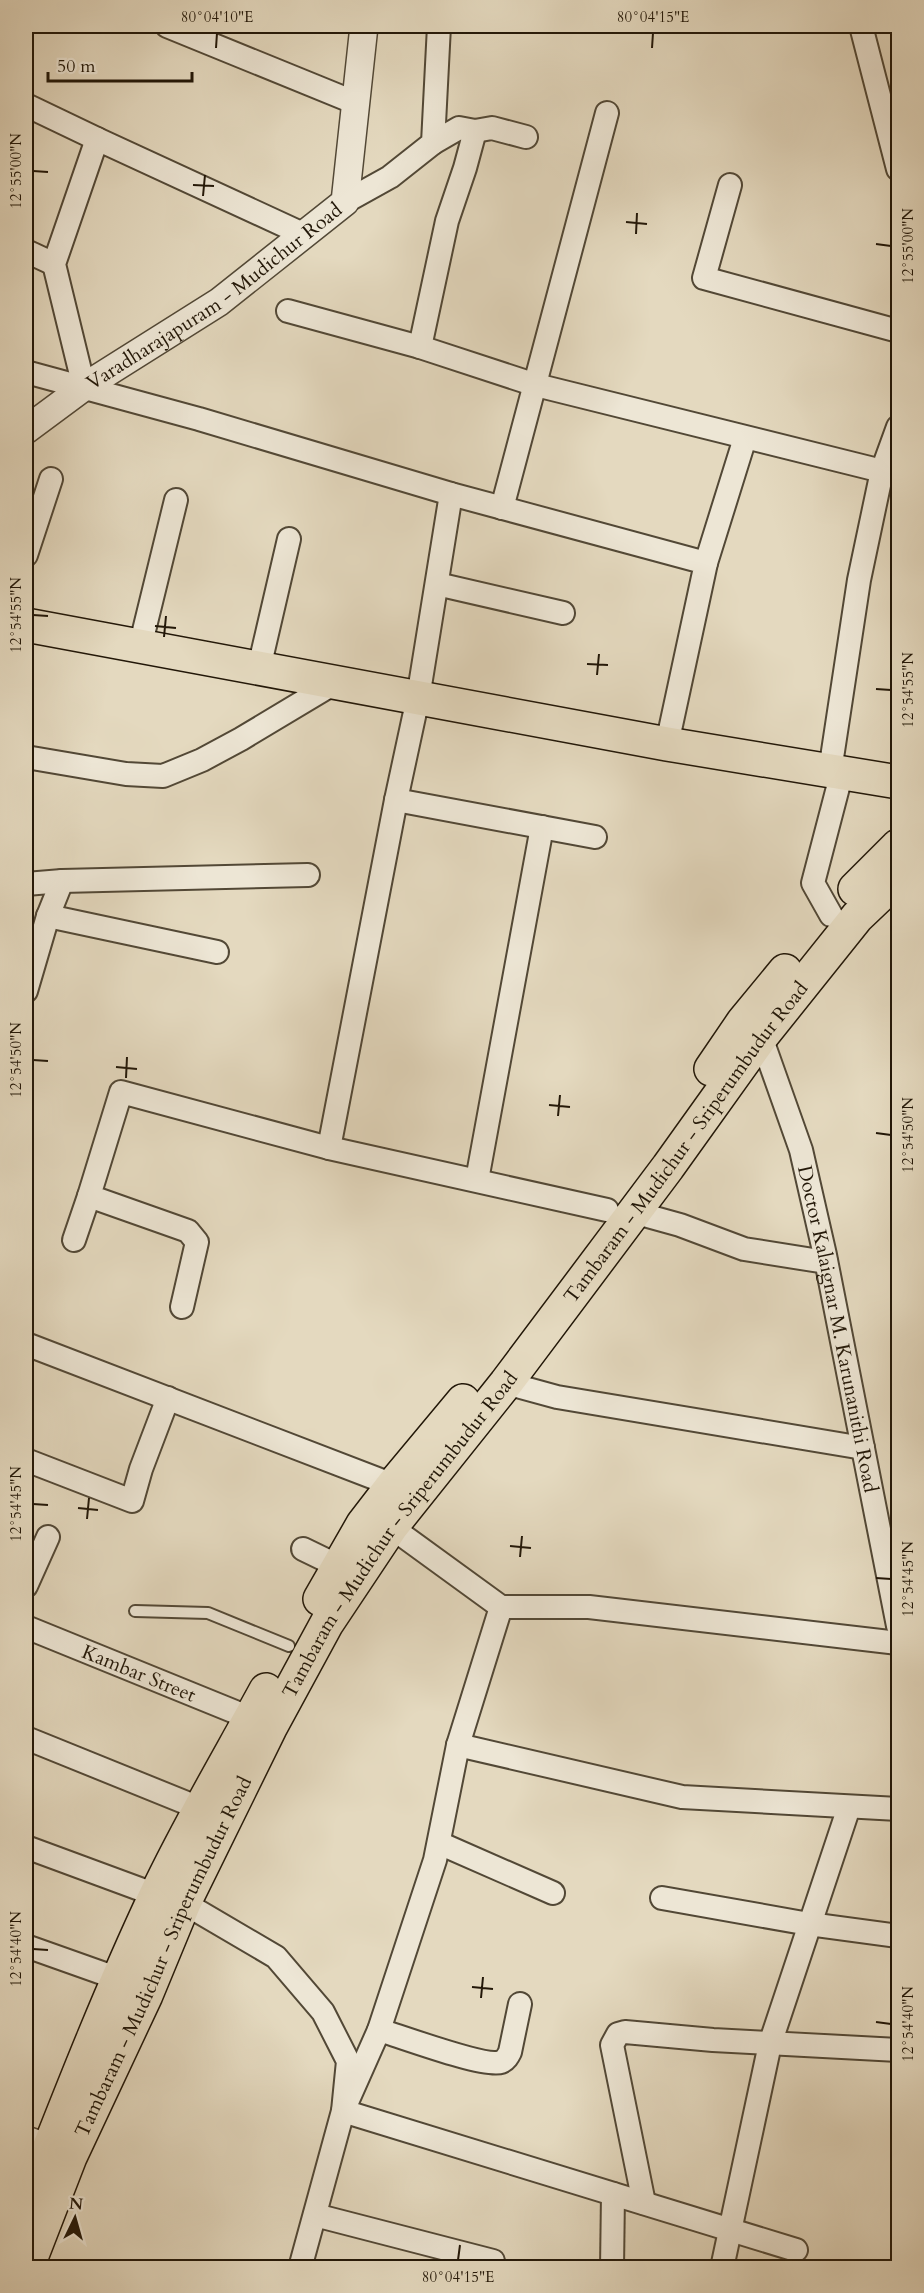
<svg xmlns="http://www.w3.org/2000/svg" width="924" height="2293" font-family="Cardo,serif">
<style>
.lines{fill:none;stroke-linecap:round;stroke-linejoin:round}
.service-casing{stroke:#524836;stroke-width:14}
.minor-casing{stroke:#524836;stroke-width:26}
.tertiary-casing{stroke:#524836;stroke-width:30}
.primary-casing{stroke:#221708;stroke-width:36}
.service{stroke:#ede6d5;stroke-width:10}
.minor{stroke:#ede6d5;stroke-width:22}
.tertiary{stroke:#ede6d5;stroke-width:27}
.primary{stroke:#e4d9bf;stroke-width:33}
.ticks{fill:none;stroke:#221708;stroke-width:2}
.labels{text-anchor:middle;stroke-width:4.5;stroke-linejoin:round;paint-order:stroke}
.street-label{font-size:20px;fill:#221708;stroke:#ede6d5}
.neatline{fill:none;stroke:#221708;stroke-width:2}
.ticks-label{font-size:15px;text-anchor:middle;fill:#221708}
</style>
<rect width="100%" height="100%" fill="#e4d9bf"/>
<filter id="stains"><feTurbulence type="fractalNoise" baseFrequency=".00333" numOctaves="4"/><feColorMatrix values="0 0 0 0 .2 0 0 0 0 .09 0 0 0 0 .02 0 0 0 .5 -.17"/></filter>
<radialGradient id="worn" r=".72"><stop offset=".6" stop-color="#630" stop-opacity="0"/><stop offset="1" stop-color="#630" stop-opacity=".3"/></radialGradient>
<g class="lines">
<g class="service-casing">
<path id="service" d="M135 1611 208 1613 289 1646"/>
</g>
<g class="minor-casing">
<g id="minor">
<path d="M167 26 356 103"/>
<path d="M861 26 898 169"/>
<path d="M26 105 97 139"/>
<path d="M433 143 459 128 475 131 492 128 526 137"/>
<path d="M730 185 704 278 898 331"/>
<path d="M345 202 390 177 433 143 439 26"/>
<path d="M26 251 54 264"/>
<path d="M288 311 420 347 536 385 882 471 859 580 830 771"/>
<path d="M420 347 447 221 465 168 475 131"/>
<path d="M26 372 199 419 451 494 706 563 667 744"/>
<path d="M84 387 54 264 97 139 305 235"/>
<path d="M898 427 882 471 898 474"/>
<path d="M502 508 607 113"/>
<path d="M26 555 51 479"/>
<path d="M706 563 745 438"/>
<path d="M437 584 563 613"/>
<path d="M140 647 176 500"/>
<path d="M259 668 289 539"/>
<path d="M26 757 126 774 163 776 202 760 241 739 336 682"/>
<path d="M396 800 595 837"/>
<path d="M26 884 62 881 308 875"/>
<path d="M831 915 813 883 842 772"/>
<path d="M48 916 217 952"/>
<path d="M26 991 48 916 62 881"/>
<path id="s1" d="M752 1030 761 1037 801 1150 825 1255 898 1626"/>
<path d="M329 1148 396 800 418 698 451 494"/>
<path d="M477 1180 542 827"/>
<path d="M633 1212 680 1225 744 1249 826 1262"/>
<path d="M74 1240 89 1196"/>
<path d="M182 1307 197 1242 188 1231 89 1196 121 1092 329 1148 607 1210"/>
<path d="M26 1344 393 1485"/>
<path d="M506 1383 557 1397 863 1448"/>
<path d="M26 1460 132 1501 141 1469 168 1398"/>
<path d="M391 1527 501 1607 458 1745 435 1860 379 2030 343 2111 796 2250"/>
<path d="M303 1549 338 1566"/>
<path d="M26 1586 48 1537"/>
<path d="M501 1607H589L898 1643"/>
<path id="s2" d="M26 1627 250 1718"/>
<path d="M26 1738 199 1808"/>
<path d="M458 1745 682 1797 898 1809"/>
<path d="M439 1843 553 1893"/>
<path d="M26 1847 156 1895"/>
<path d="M662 1898 809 1924 898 1936"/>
<path d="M184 1903 276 1957 323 2012 348 2061 343 2111 300 2268"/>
<path d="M26 1946 119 1979"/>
<path d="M379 2030C400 2036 485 2068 501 2062 506 2060 508 2056 510 2052L520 2004"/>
<path d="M644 2203 612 2045 618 2034 625 2032 713 2040 898 2050"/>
<path d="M315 2215 493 2261 494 2268"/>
<path d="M612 2268 613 2194"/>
<path d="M722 2268 770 2044 849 1807"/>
</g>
</g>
<g class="tertiary-casing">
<g id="tertiary">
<path id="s3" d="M26 430 84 387 219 302 345 202 364 26"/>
<path d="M26 2140 49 2148"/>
</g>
</g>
<g class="primary-casing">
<g id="primary">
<path d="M26 625 667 744 898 782"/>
<path d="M855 889 898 846"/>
<path d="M711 1069 743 1022 785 971"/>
<path d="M320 1599 363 1524 393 1485 463 1401"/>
<path d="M26 2207C67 2103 108 1997 156 1895 189 1825 229 1758 266 1690"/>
<path id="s4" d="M27 2268 70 2157 146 1995 184 1903 270 1728 327 1623 391 1527 506 1383 668 1167 761 1037 857 917 898 878"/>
</g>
</g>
<use href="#service" class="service"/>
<use href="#minor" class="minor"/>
<use href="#tertiary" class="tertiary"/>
<use href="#primary" class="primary"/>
</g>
<path class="ticks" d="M216 48 217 33M652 48 653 33M33 171 48 172M193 185 214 186M203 196 205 175M626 222 647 224M636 234 637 213M876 244 891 246M33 615 48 616M155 626 176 628M164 637 166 616M587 664 608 665M597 675 599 654M876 689 891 690M33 1060 48 1061M116 1067 137 1069M126 1078 127 1057M549 1105 570 1107M558 1116 560 1095M876 1133 891 1135M33 1504 48 1505M78 1508 98 1510M87 1519 89 1498M510 1546 531 1548M520 1557 522 1536M876 1578 891 1579M33 1949 48 1950M472 1987 493 1989M481 1998 483 1977M876 2022 891 2024M458 2260 460 2245"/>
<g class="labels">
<g class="street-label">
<text dy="7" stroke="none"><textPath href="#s3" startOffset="231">Varadharajapuram - Mudichur Road</textPath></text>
<text dy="7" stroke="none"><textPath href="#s4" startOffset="1312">Tambaram - Mudichur - Sriperumbudur Road</textPath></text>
<text dy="7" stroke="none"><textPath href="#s1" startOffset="314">Doctor Kalaignar M. Karunanithi Road</textPath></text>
<text dy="7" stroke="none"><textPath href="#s4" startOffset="826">Tambaram - Mudichur - Sriperumbudur Road</textPath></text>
<text dy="7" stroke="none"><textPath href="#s2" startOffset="122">Kambar Street</textPath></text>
<text dy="7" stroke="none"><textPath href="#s4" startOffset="340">Tambaram - Mudichur - Sriperumbudur Road</textPath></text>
</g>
</g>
<rect width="924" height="2293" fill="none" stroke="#e4d9bf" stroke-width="66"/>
<g transform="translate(75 2218) rotate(5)" stroke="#ede6d5" stroke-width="4.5" paint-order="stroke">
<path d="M0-4.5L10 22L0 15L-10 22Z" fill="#221708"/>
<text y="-9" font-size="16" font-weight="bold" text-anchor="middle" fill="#221708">N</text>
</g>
<path d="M48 72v9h144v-9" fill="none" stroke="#221708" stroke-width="3"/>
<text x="57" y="72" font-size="18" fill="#221708" stroke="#ede6d5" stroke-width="4.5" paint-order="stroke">50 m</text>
<rect x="33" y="33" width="858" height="2227" class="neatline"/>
<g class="ticks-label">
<text x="217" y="22">80°04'10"E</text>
<text x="653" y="22">80°04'15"E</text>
<text transform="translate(16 171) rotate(-90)" y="5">12°55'00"N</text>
<text transform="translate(908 246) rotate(-90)" y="5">12°55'00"N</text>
<text transform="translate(16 615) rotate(-90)" y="5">12°54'55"N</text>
<text transform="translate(908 690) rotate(-90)" y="5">12°54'55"N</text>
<text transform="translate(16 1060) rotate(-90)" y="5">12°54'50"N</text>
<text transform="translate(908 1135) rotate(-90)" y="5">12°54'50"N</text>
<text transform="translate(16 1504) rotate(-90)" y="5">12°54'45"N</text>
<text transform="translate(908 1579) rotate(-90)" y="5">12°54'45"N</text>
<text transform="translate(16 1949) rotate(-90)" y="5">12°54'40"N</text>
<text transform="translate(908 2024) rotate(-90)" y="5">12°54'40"N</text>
<text x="458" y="2282">80°04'15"E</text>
</g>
<rect width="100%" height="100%" filter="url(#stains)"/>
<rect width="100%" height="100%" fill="url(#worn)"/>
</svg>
